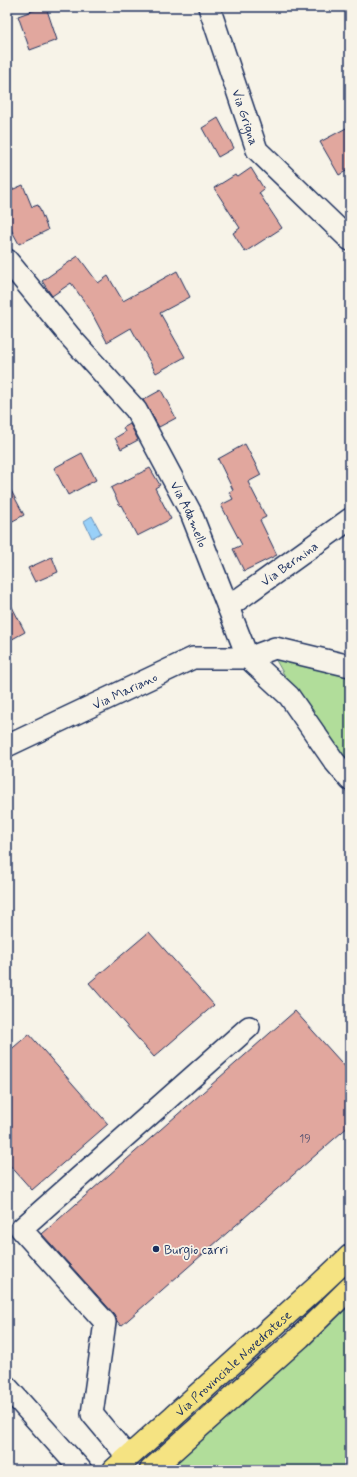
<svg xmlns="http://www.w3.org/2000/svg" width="357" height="1477" font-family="Mynerve,sans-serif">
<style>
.green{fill:#b1dd9a;stroke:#66867c}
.water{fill:#99d0f8;stroke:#6790ba}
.building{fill:#e1a79e;stroke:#1b2f5e}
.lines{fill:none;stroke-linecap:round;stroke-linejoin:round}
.minor-casing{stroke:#1b2f5e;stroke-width:24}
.major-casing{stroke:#1b2f5e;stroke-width:25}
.minor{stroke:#f7f3e8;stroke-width:21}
.major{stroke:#f5e382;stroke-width:22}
.poi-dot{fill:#1b2f5e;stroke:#f7f3e8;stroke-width:1.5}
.labels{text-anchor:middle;stroke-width:3.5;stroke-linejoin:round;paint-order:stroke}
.number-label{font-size:11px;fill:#4c4d6e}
.street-label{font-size:13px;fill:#1b2f5e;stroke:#f7f3e8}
.poi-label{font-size:13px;fill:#1b2f5e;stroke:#f7f3e8;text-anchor:start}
</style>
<rect width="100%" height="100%" fill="#f7f3e8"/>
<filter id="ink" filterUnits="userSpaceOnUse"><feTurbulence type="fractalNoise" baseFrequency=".025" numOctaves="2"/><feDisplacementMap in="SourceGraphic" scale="8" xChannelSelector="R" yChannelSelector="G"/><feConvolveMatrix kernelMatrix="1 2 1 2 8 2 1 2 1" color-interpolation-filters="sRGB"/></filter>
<g filter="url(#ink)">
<path class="green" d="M273 655 350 673V773L286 678Z
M350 1305V1470H326L313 1468 308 1470H165Z"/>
<path class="water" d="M92 516 101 533 92 538 84 521Z"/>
<path class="building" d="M43 7H46L57 40 30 50 18 16Z
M218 118 234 148 218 157 202 128Z
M350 126V169L339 175 320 142Z
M251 168 264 189 259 193 282 228 245 252 233 233 240 228 214 188 235 175 238 177Z
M23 185 32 207 38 205 48 230 19 244 7 222V192Z
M78 256 98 283 108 276 123 301 177 271 190 297 160 313 185 357 156 373 131 328 107 342 89 308 71 283 52 296 42 281Z
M161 390 176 418 159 427 143 400Z
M130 424 138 440 121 449 115 438 125 432 123 428Z
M245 444 261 475 248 482 266 517 260 520 277 555 244 571 233 549 242 545 221 505 233 499 229 492 233 490 218 459Z
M82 453 96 480 68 495 54 468Z
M150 468 160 485 155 488 171 519 137 536 121 505 120 506 111 488Z
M7 483 24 515 7 524Z
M52 557 58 572 35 582 28 568Z
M7 597 25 632 7 642Z
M149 932 214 1005 154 1057 89 983Z
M295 1011 350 1072V1125L121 1326 117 1321 114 1314 42 1234Z
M29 1034 108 1124 32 1190 7 1162V1053Z"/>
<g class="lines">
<g class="minor-casing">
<g id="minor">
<path id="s1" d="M209 7 257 150 350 240"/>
<path id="s2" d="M7 260 73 340 136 410 191 513 248 658 289 696 334 761 350 780"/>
<path id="s3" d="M228 607 350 519"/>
<path id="s4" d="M7 746 193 658H248L275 648 350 666"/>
<path d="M7 1387 81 1470"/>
<path d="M128 1457 92 1414 105 1322 21 1229 249 1027"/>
</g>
</g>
<g class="major-casing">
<g id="major">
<path id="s5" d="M114 1470 317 1287 350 1256"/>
<path d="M151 1470 300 1337 350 1288"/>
</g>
</g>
<use href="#minor" class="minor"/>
<use href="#major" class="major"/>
</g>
</g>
<circle class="poi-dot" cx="156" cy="1249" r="4"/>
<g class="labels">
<g class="number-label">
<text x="305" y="1142">19</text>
</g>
<g class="street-label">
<text dy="5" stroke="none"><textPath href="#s1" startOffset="116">Via Grigna</textPath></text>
<text dy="5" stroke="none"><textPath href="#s2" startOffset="315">Via Adamello</textPath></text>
<text dy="5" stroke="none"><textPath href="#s3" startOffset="75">Via Bernina</textPath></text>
<text dy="5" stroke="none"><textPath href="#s4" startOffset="130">Via Mariano</textPath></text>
<text dy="5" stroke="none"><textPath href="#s5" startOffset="160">Via Provinciale Novedratese</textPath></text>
</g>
<g class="poi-label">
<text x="164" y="1254">Burgio carri</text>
</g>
</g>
<rect width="357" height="1477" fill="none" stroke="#f7f3e8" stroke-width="24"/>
<rect x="12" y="12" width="333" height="1453" fill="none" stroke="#1b2f5e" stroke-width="1.5" filter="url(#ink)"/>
</svg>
